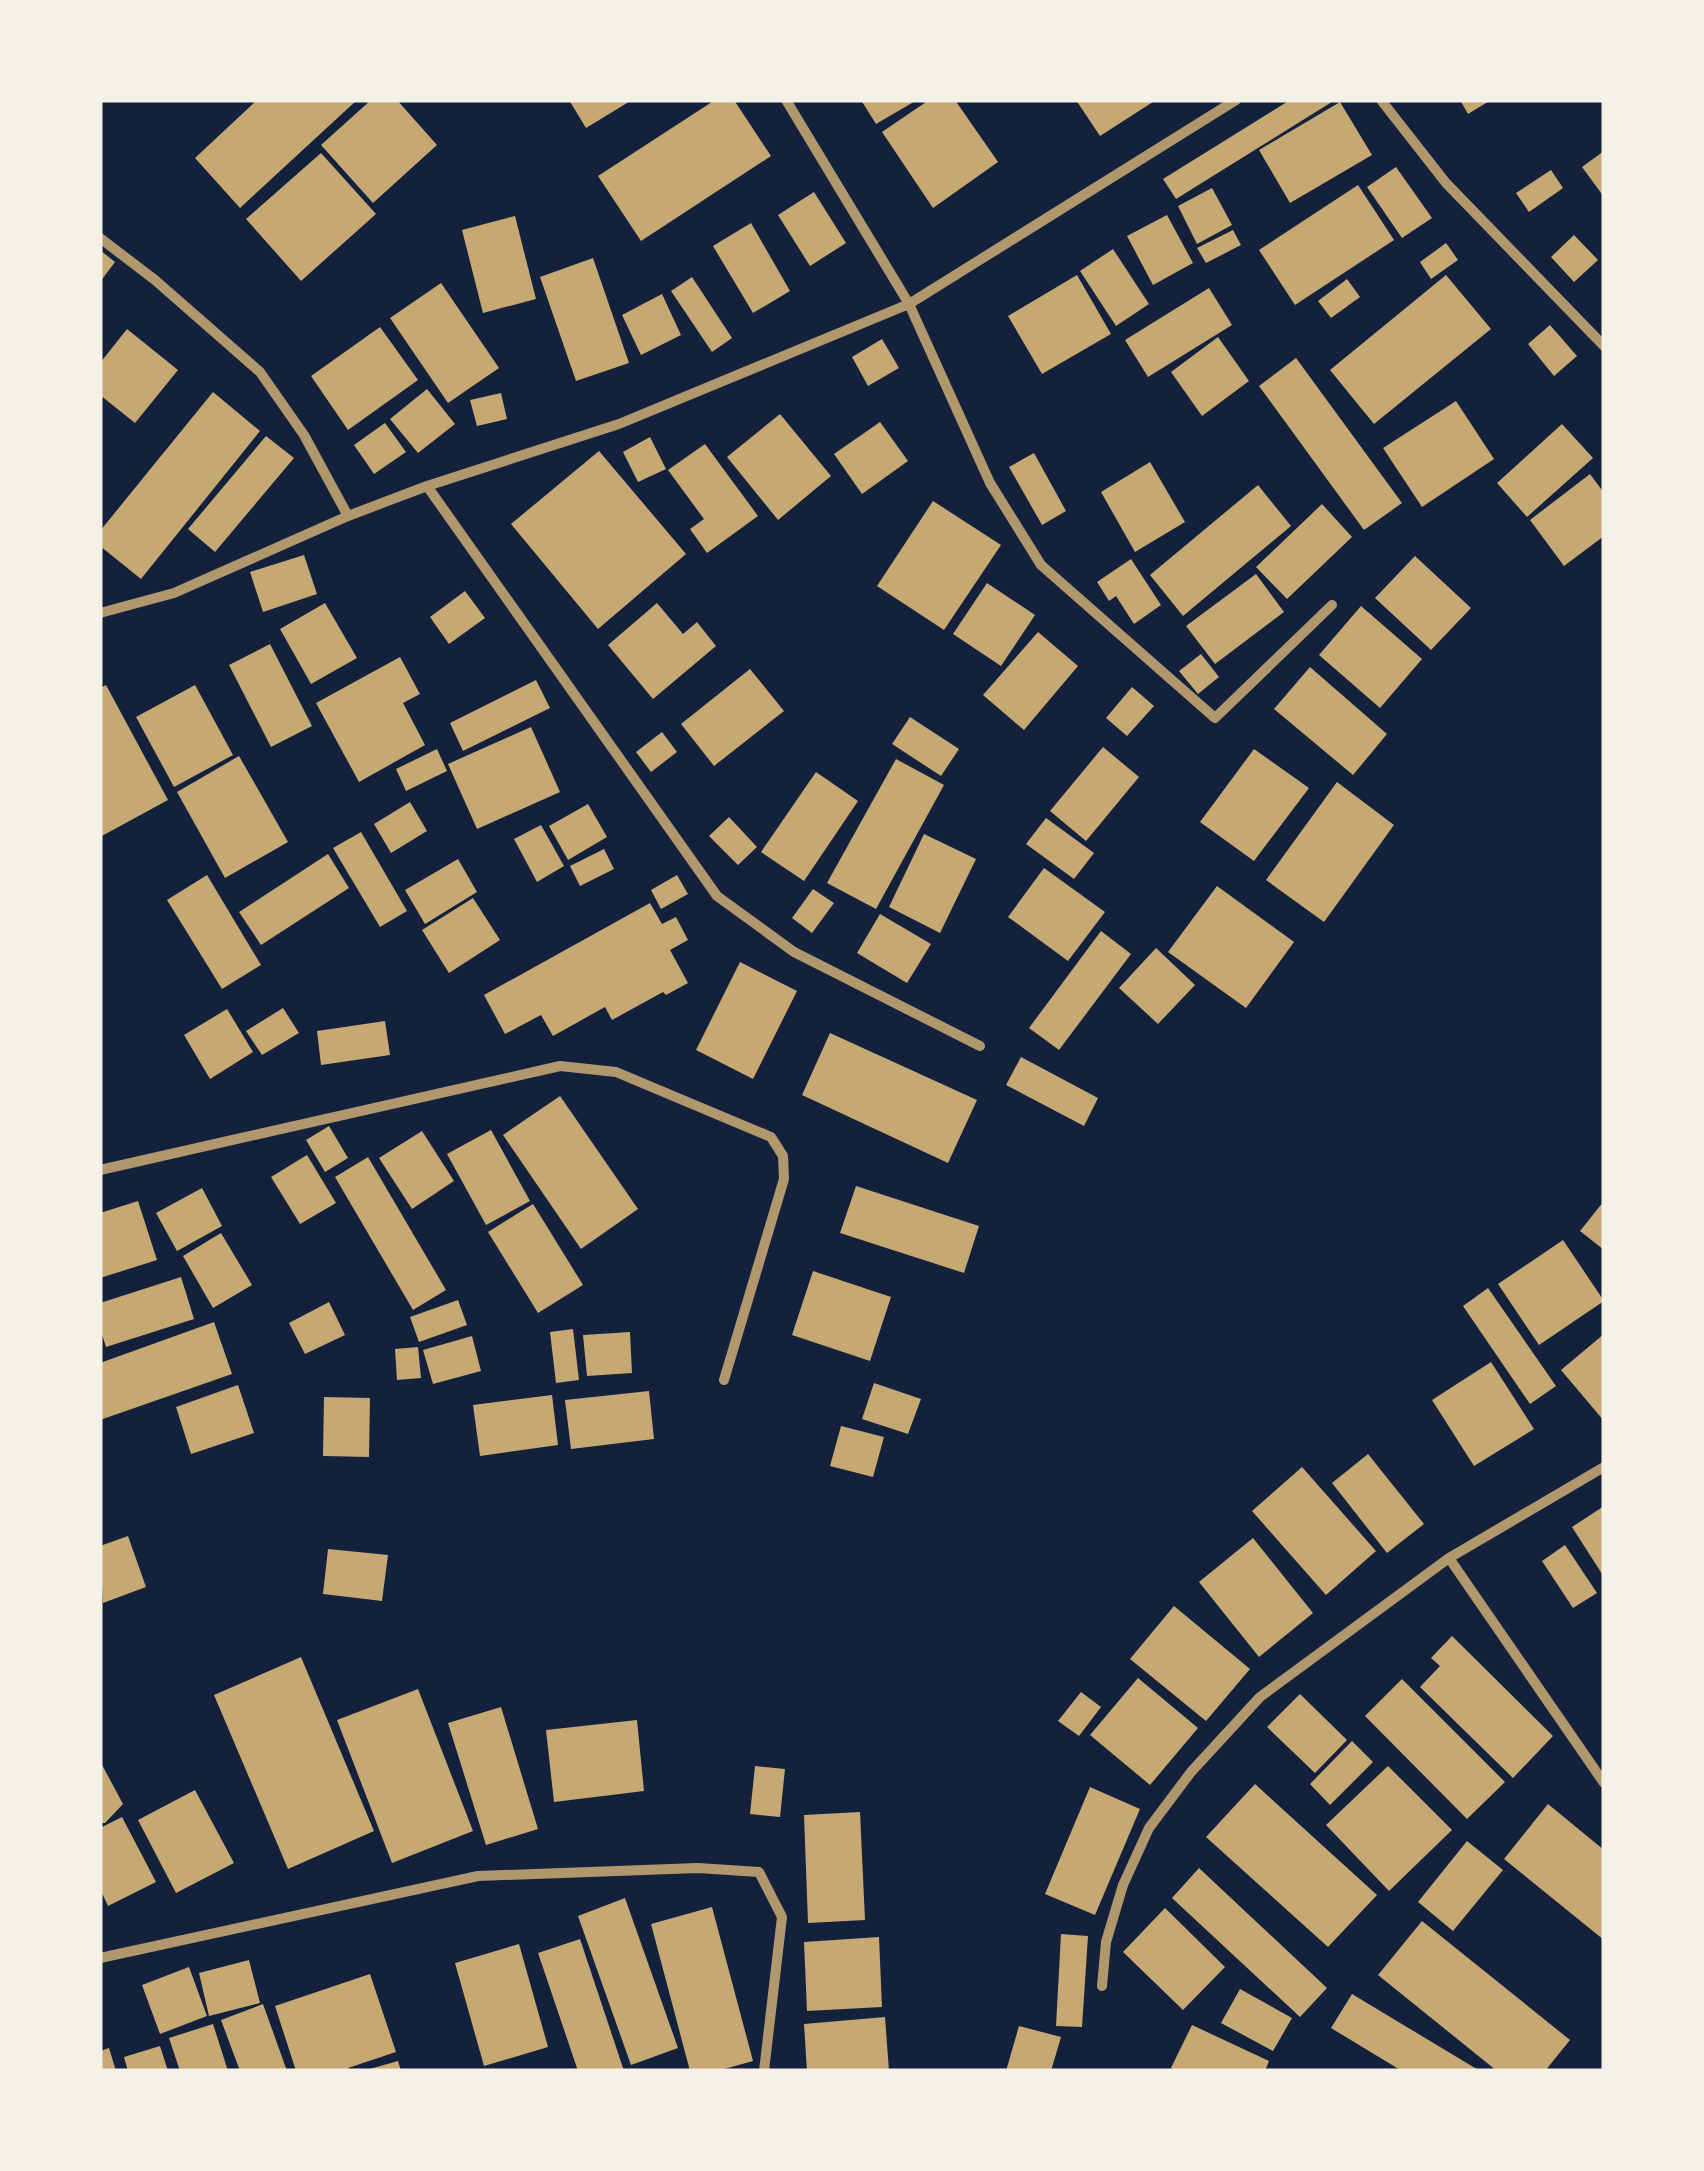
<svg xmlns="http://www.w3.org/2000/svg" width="1704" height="2171" font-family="Rubik,sans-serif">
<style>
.building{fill:#c6a872}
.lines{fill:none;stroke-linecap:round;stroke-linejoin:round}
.minor{stroke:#b1986c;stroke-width:10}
</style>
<rect width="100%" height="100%" fill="#14213d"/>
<path class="building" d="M257 100H357L240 208 195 158Z
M371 100H397L437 145 373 203 321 145Z
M569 100H632L586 128Z
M715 100H734L771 156 641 241 598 176Z
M861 100H917L876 124Z
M929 100H955L998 162 933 208 882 132Z
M1076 100H1156L1100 136Z
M1290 100H1335L1176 199 1163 179Z
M1460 100H1491L1468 114Z
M1340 102 1372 155 1290 203 1259 150Z
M1604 151V197L1582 167Z
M321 153 376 214 301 281 246 219Z
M1396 167 1432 218 1402 238 1367 187Z
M1551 170 1563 188 1529 212 1516 193Z
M1358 185 1394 240 1295 305 1259 250Z
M1212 188 1232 225 1197 244 1178 206Z
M814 192 846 243 810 266 778 215Z
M1167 215 1193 263 1153 285 1127 236Z
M515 216 536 299 483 313 462 230Z
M751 223 790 291 753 313 713 246Z
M1233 230 1241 245 1206 263 1197 248Z
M1574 235 1598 260 1574 282 1551 257Z
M1446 243 1458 260 1431 279 1420 262Z
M1113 249 1149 304 1116 326 1080 271Z
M100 250 115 262 100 282Z
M593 258 629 363 576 381 540 277Z
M1077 275 1111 334 1042 374 1008 316Z
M1446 275 1491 329 1374 424 1330 370Z
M692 277 732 338 712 352 671 291Z
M1347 279 1360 297 1331 318 1318 301Z
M441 283 499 368 448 403 390 318Z
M1209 288 1232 325 1148 377 1125 340Z
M662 294 681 335 641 355 622 315Z
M1550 325 1577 356 1554 376 1528 344Z
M380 327 418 380 348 430 311 376Z
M127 329 178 370 135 423 100 395V363Z
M1218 337 1249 381 1202 416 1171 372Z
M882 339 899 368 868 386 852 357Z
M1296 358 1402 503 1364 530 1259 386Z
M427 389 455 424 418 453 390 419Z
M213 392 260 431 141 579 100 546V531Z
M501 393 507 419 477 426 470 400Z
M1456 401 1494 459 1422 507 1383 448Z
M780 414 831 476 778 520 727 457Z
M880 422 908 461 862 494 834 454Z
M385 423 406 452 374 474 354 445Z
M1562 424 1593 458 1527 517 1497 483Z
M266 436 294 458 215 552 188 529Z
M650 437 666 469 638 482 623 452Z
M705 444 758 516 707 553 690 529 704 519 668 470Z
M599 451 686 554 598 629 511 524Z
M1034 453 1066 511 1042 525 1009 467Z
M1150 462 1185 522 1135 552 1101 492Z
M1590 474 1604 493V536L1564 566 1530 520Z
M1258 485 1291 526 1183 616 1150 575Z
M933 501 1001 545 944 630 877 586Z
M1322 504 1352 537 1287 599 1256 567Z
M304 555 317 594 263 612 250 572Z
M1415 556 1471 608 1431 650 1375 598Z
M1131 559 1161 605 1134 624 1116 596 1109 601 1097 582Z
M1256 574 1284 612 1215 664 1186 626Z
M987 583 1035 615 1001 666 953 634Z
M465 591 485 618 449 644 430 617Z
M325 603 357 658 311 684 280 629Z
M657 603 683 634 697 622 716 646 653 699 608 645Z
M1361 606 1422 659 1380 708 1319 655Z
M1038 632 1078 666 1024 730 983 695Z
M270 644 312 726 271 747 229 665Z
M1201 654 1219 677 1198 694 1179 671Z
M400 657 420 694 403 703 425 745 359 782 316 703Z
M1310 667 1387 734 1353 775 1274 709Z
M750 669 784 711 714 766 681 724Z
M536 680 550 708 463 751 450 723Z
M106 685 168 800 100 837V688Z
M195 685 233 755 174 787 136 717Z
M1132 687 1154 706 1127 736 1106 718Z
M910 717 959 749 941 776 892 744Z
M531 727 560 792 477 829 448 764Z
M662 732 677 752 651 772 636 752Z
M1103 747 1139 777 1086 841 1050 811Z
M437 749 447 771 406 791 396 769Z
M1254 749 1309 788 1254 861 1200 822Z
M239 756 288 842 225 878 177 792Z
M896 759 944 785 876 909 827 883Z
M816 772 858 801 804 881 761 852Z
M1337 782 1394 825 1324 922 1266 880Z
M410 802 427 831 391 853 374 824Z
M588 804 607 837 568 860 549 826Z
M729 817 757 847 738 865 709 836Z
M1046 818 1094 853 1074 879 1026 844Z
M541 825 564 866 537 882 514 839Z
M361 832 407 911 380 927 333 848Z
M924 834 976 859 940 933 889 907Z
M604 849 614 869 580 886 570 866Z
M328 854 349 888 261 945 239 912Z
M458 859 477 892 425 924 405 890Z
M1044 868 1105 912 1068 961 1008 917Z
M207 875 261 965 222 989 167 900Z
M677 875 688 894 661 909 651 890Z
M1217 886 1294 942 1246 1008 1168 952Z
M813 889 834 903 812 933 792 918Z
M473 898 500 940 449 973 422 930Z
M650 903 662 924 676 917 688 940 670 950 688 983 666 995 663 992 612 1020 605 1007 553 1036 541 1015 505 1034 484 995Z
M880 914 931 944 907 983 857 953Z
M1101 931 1131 954 1059 1050 1029 1028Z
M1156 948 1195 985 1158 1024 1119 988Z
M740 962 797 991 753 1079 696 1050Z
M283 1008 299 1033 262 1055 246 1031Z
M227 1009 253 1052 210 1079 184 1035Z
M385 1021 390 1055 321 1065 317 1031Z
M830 1033 977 1100 948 1163 802 1095Z
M1021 1057 1098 1098 1084 1126 1006 1085Z
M560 1096 638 1209 581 1249 503 1135Z
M329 1126 348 1158 325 1172 306 1140Z
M491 1130 530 1201 486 1225 447 1154Z
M422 1131 454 1181 412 1209 379 1158Z
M307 1155 336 1203 300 1224 271 1177Z
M368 1157 446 1290 413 1310 335 1177Z
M856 1186 979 1226 964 1273 840 1233Z
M202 1188 222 1226 177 1251 156 1213Z
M138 1201 157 1260 100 1278V1213Z
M1604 1201V1250L1580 1231Z
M533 1204 583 1285 538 1313 488 1232Z
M221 1233 252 1285 213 1308 183 1256Z
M1563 1240 1604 1301 1539 1345 1498 1284Z
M813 1271 891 1297 870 1361 792 1335Z
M181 1277 194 1319 106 1347 100 1328V1303Z
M1488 1288 1556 1386 1530 1404 1463 1306Z
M458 1300 467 1325 419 1342 410 1317Z
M329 1302 345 1335 305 1354 289 1323Z
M214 1322 232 1374 100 1420V1363Z
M573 1329 579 1380 556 1383 550 1332Z
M630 1332 632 1373 587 1376 583 1335Z
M1604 1334V1421L1561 1370Z
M472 1336 481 1371 433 1384 423 1350Z
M418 1347 421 1378 397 1380 395 1349Z
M1491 1362 1534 1429 1474 1466 1432 1400Z
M874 1383 921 1399 908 1434 862 1419Z
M238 1385 254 1433 191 1454 176 1407Z
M649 1391 654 1439 571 1449 565 1400Z
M552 1395 558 1445 480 1456 473 1405Z
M324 1397 370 1398 369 1457 323 1456Z
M841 1426 884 1437 873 1477 830 1466Z
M1368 1454 1424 1524 1387 1553 1332 1483Z
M1302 1467 1376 1551 1326 1595 1252 1511Z
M1604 1506V1577L1572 1527Z
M128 1536 146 1587 103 1603 100 1546Z
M1253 1538 1313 1613 1259 1657 1199 1582Z
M1565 1545 1597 1593 1573 1608 1542 1561Z
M328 1549 388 1555 382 1601 323 1594Z
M1174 1606 1250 1669 1206 1721 1130 1659Z
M1452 1636 1553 1736 1513 1778 1420 1687 1440 1666 1431 1658Z
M301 1657 374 1831 288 1869 214 1695Z
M1138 1678 1198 1728 1150 1785 1090 1735Z
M1402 1679 1505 1782 1467 1819 1365 1716Z
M418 1689 473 1831 392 1863 337 1720Z
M1081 1692 1101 1707 1079 1736 1058 1721Z
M1300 1694 1347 1740 1315 1773 1267 1727Z
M501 1707 538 1829 486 1845 448 1723Z
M637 1720 644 1791 554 1802 546 1730Z
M1352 1741 1373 1762 1330 1805 1310 1784Z
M100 1761 123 1804 105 1823H100Z
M755 1766 785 1769 780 1817 750 1814Z
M1388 1766 1452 1830 1389 1891 1326 1825Z
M1255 1784 1377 1895 1328 1947 1206 1837Z
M1090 1787 1140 1809 1095 1915 1045 1894Z
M195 1790 234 1863 176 1893 138 1820Z
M1548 1804 1604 1850V1940L1504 1859Z
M860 1812 865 1920 808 1923 804 1815Z
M122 1817 156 1882 108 1906 100 1889V1828Z
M1467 1841 1503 1870 1453 1931 1418 1902Z
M1199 1868 1327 1988 1300 2017 1172 1898Z
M625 1898 678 2048 631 2065 578 1916Z
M712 1907 753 2061 717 2071H690L651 1924Z
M1165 1908 1225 1967 1183 2010 1123 1952Z
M1422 1921 1570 2040 1545 2071H1497L1378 1975Z
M1061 1934 1088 1936 1082 2027 1056 2026Z
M879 1937 882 2007 807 2011 804 1942Z
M580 1939 624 2071H578L538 1953Z
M519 1944 548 2047 484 2066 455 1963Z
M249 1960 260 2003 209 2016 199 1973Z
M189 1967 207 2016 160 2034 142 1985Z
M370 1974 396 2052 348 2068 349 2071H296L275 2006Z
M1240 1989 1292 2018 1273 2051 1221 2023Z
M1352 1994 1480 2071H1402L1331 2028Z
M263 2004 287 2071H240L221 2020Z
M885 2017 889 2071H807L804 2024Z
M213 2024 228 2071H180L169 2038Z
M1192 2025 1269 2061 1265 2071H1177L1171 2068Z
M1019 2026 1061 2037 1051 2071H1006Z
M160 2046 168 2071H128L124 2057Z
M109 2048 116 2071H100V2051Z
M398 2061 401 2071H367L366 2070Z"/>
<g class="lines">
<path class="minor" d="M786 100 909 304 990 483 1041 565 1215 718 1332 605
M1381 100 1446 183 1604 346
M100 238 155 280 260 372 304 435 348 516
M427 486 717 896 794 952 980 1046
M100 613 174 593 348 516 427 486 619 424 909 304 1236 100
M100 1170 560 1066 616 1072 771 1137 783 1156 784 1179 724 1380
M1449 1558 1604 1783
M100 1958 478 1876 698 1868 759 1872 782 1917 764 2071
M1102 1986 1106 1942 1123 1885 1149 1828 1191 1772 1260 1697 1449 1558 1604 1467"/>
</g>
<rect width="1704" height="2171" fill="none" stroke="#f6f1e7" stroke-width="205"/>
</svg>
